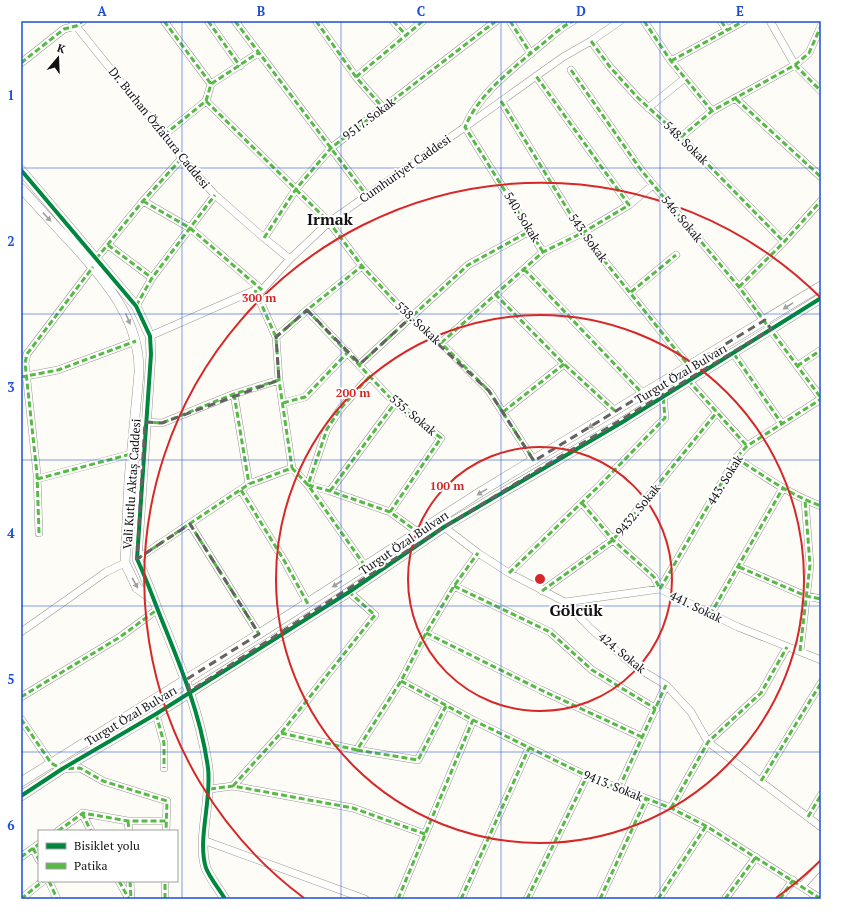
<svg xmlns="http://www.w3.org/2000/svg" width="842" height="920" font-family="'PT Serif',serif">
<style>
.lines{fill:none;stroke-linecap:round;stroke-linejoin:round}
.minor-casing{stroke:#979795;stroke-width:8}
.tertiary-casing{stroke:#979795;stroke-width:10}
.minor{stroke:#fffffe;stroke-width:7}
.tertiary{stroke:#fffffe;stroke-width:9}
.quiet{stroke:#58b947;stroke-width:3;stroke-dasharray:6 3;stroke-linecap:butt}
.cycleway-casing{stroke:#fff;stroke-width:6}
.cycleway{stroke:#00873e;stroke-width:4}
.oneway{fill:#a0a09f}
.marked{fill:none;stroke:#646362;stroke-width:3;stroke-dasharray:8 5;stroke-linejoin:round}
.grid{fill:none;stroke:#1d4ed8;stroke-width:1;stroke-opacity:0.55}
.ring{fill:none;stroke:#d62828;stroke-width:2}
.labels{text-anchor:middle;stroke-width:4;stroke-linejoin:round;paint-order:stroke}
.street-label{font-size:12px;fill:#111;stroke:#fff}
.district-label{font-size:16px;font-weight:bold;fill:#111;stroke:#fff}
.centre{fill:#d62828;stroke:#fff;stroke-width:2}
.ring-label{font-size:12px;text-anchor:middle;font-weight:bold;fill:#d62828;stroke:#fff;stroke-width:4;stroke-linejoin:round;paint-order:stroke}
.neatline{fill:none;stroke:#1d4ed8;stroke-width:1.5}
.grid-label{font-size:13px;text-anchor:middle;font-weight:bold;fill:#1d4ed8}
</style>
<rect width="100%" height="100%" fill="#fdfcf7"/>
<g class="lines">
<g class="minor-casing">
<path id="minor" d="M72 21 182 158 215 195 264 238 290 259
M164 21 211 84
M208 21 240 66
M235 21 367 196
M316 21 356 77 384 109
M393 21 406 35
M510 21 531 54
M644 21 671 61 712 111
M721 21 727 30
M770 21 795 65 821 91
M591 41 610 67 638 98 681 137 784 242
M671 61 744 21
M21 63 64 29 76 26 83 21
M571 70 641 170 739 287 821 398
M356 77 423 21
M736 99 821 177
M206 101 329 222 362 266 410 318 441 343 489 391 534 461
M501 101 582 233 688 365
M648 108 685 78
M164 135 206 101 211 84 258 53
M681 137 712 111 795 65 809 53 821 26
M143 201 190 228 262 290
M629 205 653 185
M264 238 296 189 331 148 496 21
M108 245 152 278
M543 252 465 127C479 94 509 72 536 49 548 40 559 28 573 21
M96 259 143 201 182 158
M524 269 643 394
M739 287 784 242 821 201
M255 290 276 337 279 380 292 468
M631 292 676 255
M495 294 564 364 615 411
M136 306 152 278 215 195
M307 310 395 403 441 438 390 512
M150 336 255 290H262L290 259 329 222 465 127 563 57 591 41 620 21
M276 337 307 310 362 266
M441 343 543 252 582 233 629 205 536 76
M734 354 782 424
M360 364 468 265 530 231
M797 366 821 350
M21 377 58 370 136 341
M369 377 341 408 327 429 308 485 330 491 390 512 419 533
M688 380 747 446
M234 394 249 484
M283 403 305 397 348 352
M503 412 564 364
M145 422 162 423 234 394 279 380
M736 458C764 476 790 495 821 506
M37 479 131 454
M241 490 285 562 308 604
M330 491 395 403
M582 503 613 540 654 577 660 589
M190 524 259 634
M444 527 478 553 509 573 565 602 591 629 634 666 666 685 691 712 708 742 821 827
M39 533 37 474 25 363 27 354 93 267
M137 559 249 484 292 468 308 485 365 566
M739 567 806 596 821 599
M509 573 601 484 665 418 663 395
M454 586 550 632 592 670 656 709
M660 589 736 458 747 446 821 399
M542 591 613 540 717 412
M565 602 660 589 738 627 821 660
M710 615 783 488
M21 632 106 572 125 563
M426 633 541 690 642 737
M800 651 810 565 805 500
M401 681 473 720 587 776 671 808 706 826 821 899
M21 697 120 637 158 609
M156 714 164 743V768
M21 719 51 763 62 769 80 768 103 781 167 801 166 831
M281 733 357 750 401 681 426 633 454 586 478 553
M357 750 418 760 446 706
M761 781 821 683
M233 786 281 733 375 615 349 592
M619 788 666 685
M210 789 233 786 353 808 425 834
M671 808 708 742 761 693 787 647
M82 813 91 831
M808 817 821 795
M128 821 129 831
M58 831 83 813 128 821H166
M203 840 365 899
M33 848 39 860
M21 857 39 844
M49 881 57 899
M119 881 129 899
M130 881 131 899
M802 886 821 865
M21 899 43 881
M165 899V881
M398 899 473 720
M461 899 529 748
M527 899 587 776
M600 899 646 799
M658 899 706 826
M725 899 756 857
M780 899 793 880"/>
</g>
<g class="tertiary-casing">
<path id="tertiary" d="M21 170 136 306 150 336 151 354 137 559C146 578 153 598 161 618 181 667 201 716 208 768 212 800 197 840 206 868 210 878 219 889 225 899
M21 188C40 209 58 229 77 249 109 285 140 322 139 373L129 480 125 563 137 588 154 600
M21 782 259 634 482 491 821 286
M21 796 62 769 156 714 349 592 444 527 621 423 821 298"/>
</g>
<use href="#minor" class="minor"/>
<use href="#tertiary" class="tertiary"/>
<path class="quiet" d="M164 21 211 84
M208 21 240 66
M235 21 367 196
M316 21 356 77 384 109
M393 21 406 35
M510 21 531 54
M644 21 671 61 712 111
M721 21 727 30
M591 41 610 67 638 98 681 137 784 242
M671 61 744 21
M21 63 64 29 76 26 83 21
M795 65 821 91
M571 70 641 170 739 287 821 398
M356 77 423 21
M736 99 821 177
M206 101 329 222 362 266 410 318 441 343 489 391 534 461
M501 101 582 233 688 365
M164 135 206 101 211 84 258 53
M681 137 712 111 795 65 809 53 821 26
M143 201 190 228 262 290
M264 238 296 189 331 148 496 21
M108 245 152 278
M543 252 465 127C479 94 509 72 536 49 548 40 559 28 573 21
M96 259 143 201 182 158
M524 269 643 394
M739 287 784 242 821 201
M255 290 276 337 279 380 292 468
M631 292 676 255
M495 294 564 364 615 411
M136 306 152 278 215 195
M307 310 395 403 441 438 390 512
M276 337 307 310 362 266
M441 343 543 252 582 233 629 205 536 76
M734 354 782 424
M360 364 468 265 530 231
M797 366 821 350
M21 377 58 370 136 341
M369 377 341 408 327 429 308 485 330 491 390 512 419 533
M688 380 747 446
M234 394 249 484
M283 403 305 397 348 352
M503 412 564 364
M145 422 162 423 234 394 279 380
M736 458C764 476 790 495 821 506
M37 479 131 454
M241 490 285 562 308 604
M330 491 395 403
M582 503 613 540 654 577 660 589
M190 524 259 634
M39 533 37 474 25 363 27 354 93 267
M137 559 249 484 292 468 308 485 365 566
M739 567 806 596 821 599
M509 573 601 484 665 418 663 395
M454 586 550 632 592 670 656 709
M660 589 736 458 747 446 821 399
M542 591 613 540 717 412
M710 615 783 488
M426 633 541 690 642 737
M800 651 810 565 805 500
M401 681 473 720 587 776 671 808 706 826 821 899
M21 697 120 637 158 609
M156 714 164 743V768
M21 719 51 763 62 769 80 768 103 781 167 801 166 831
M281 733 357 750 401 681 426 633 454 586 478 553
M357 750 418 760 446 706
M761 781 821 683
M233 786 281 733 375 615 349 592
M619 788 666 685
M210 789 233 786 353 808 425 834
M671 808 708 742 761 693 787 647
M82 813 91 831
M808 817 821 795
M128 821 129 831
M58 831 83 813 128 821H166
M33 848 39 860
M21 857 39 844
M49 881 57 899
M119 881 129 899
M130 881 131 899
M21 899 43 881
M165 899V881
M398 899 473 720
M461 899 529 748
M527 899 587 776
M600 899 646 799
M658 899 706 826
M725 899 756 857
M780 899 793 880"/>
<g class="cycleway-casing">
<path id="cycleway" d="M21 170 136 306 150 336 151 354 137 559C146 578 153 598 161 618 181 667 201 716 208 768 212 800 197 840 206 868 210 878 219 889 225 899
M21 796 62 769 156 714 349 592 444 527 621 423 821 298"/>
</g>
<use href="#cycleway" class="cycleway"/>
</g>
<defs><path id="oneway-solid" d="M-6-.8H1V-3.2L6.5 0L1 3.2V.8H-6Z"/></defs>
<g class="oneway">
<use href="#oneway-solid" transform="translate(47 217) rotate(47)"/>
<use href="#oneway-solid" transform="translate(788 306) rotate(148)"/>
<use href="#oneway-solid" transform="translate(128 319) rotate(67)"/>
<use href="#oneway-solid" transform="translate(593 425) rotate(148)"/>
<use href="#oneway-solid" transform="translate(482 492) rotate(148)"/>
<use href="#oneway-solid" transform="translate(135 583) rotate(61)"/>
<use href="#oneway-solid" transform="translate(337 584) rotate(147)"/>
</g>
<path class="marked" d="M307 310 360 364 410 318 489 391 534 461 765 320 771 329 444 527 190 691 187 679 259 634 190 524 137 559 145 422 162 423 279 380 276 337Z"/>
<path class="grid" d="M182 21V899M341 21V899M501 21V899M660 21V899M21 168H821M21 314H821M21 460H821M21 606H821M21 752H821"/>
<g class="ring">
<circle cx="540" cy="579" r="132"/>
<circle cx="540" cy="579" r="264"/>
<path d="M821 860A397 397 0 0 1 776 898M304 898A397 397 0 1 1 821 298"/>
</g>
<g class="labels">
<g class="street-label">
<text transform="translate(369 119) rotate(-37)" y="4">9517. Sokak</text>
<text transform="translate(159 128) rotate(51)" y="4">Dr. Burhan Özfatura Caddesi</text>
<text transform="translate(686 143) rotate(44)" y="4">548. Sokak</text>
<text transform="translate(405 169) rotate(-35)" y="4">Cumhuriyet Caddesi</text>
<text transform="translate(522 217) rotate(58)" y="4">540. Sokak</text>
<text transform="translate(682 219) rotate(50)" y="4">546. Sokak</text>
<text transform="translate(588 238) rotate(54)" y="4">543. Sokak</text>
<text transform="translate(418 323) rotate(43)" y="4">538. Sokak</text>
<text transform="translate(681 374) rotate(-31)" y="4">Turgut Özal Bulvarı</text>
<text transform="translate(413 415) rotate(40)" y="4">535. Sokak</text>
<text transform="translate(725 480) rotate(-58)" y="4">443. Sokak</text>
<text transform="translate(132 484) rotate(-86)" y="4">Vali Kutlu Aktaş Caddesi</text>
<text transform="translate(638 510) rotate(-51)" y="4">9432. Sokak</text>
<text transform="translate(404 543) rotate(-34)" y="4">Turgut Özal Bulvarı</text>
<text transform="translate(696 607) rotate(26)" y="4">441. Sokak</text>
<text transform="translate(622 653) rotate(39)" y="4">424. Sokak</text>
<text transform="translate(131 716) rotate(-31)" y="4">Turgut Özal Bulvarı</text>
<text transform="translate(613 786) rotate(22)" y="4">9413. Sokak</text>
</g>
<g class="district-label">
<text x="330" y="225">Irmak</text>
<text x="576" y="616">Gölcük</text>
</g>
</g>
<circle cx="540" cy="579" r="6" class="centre"/>
<g class="ring-label">
<text x="259" y="302">300 m</text>
<text x="353" y="397">200 m</text>
<text x="447" y="490">100 m</text>
</g>
<rect width="842" height="920" fill="none" stroke="#ffffff" stroke-width="44"/>
<rect x="38" y="830" width="140" height="52" fill="#ffffff" stroke="#a0a0a0"/>
<rect x="46" y="843" width="20" height="6" fill="#00873e" stroke="#a0a0a0"/>
<text x="74" y="850" font-size="12" fill="#111111">Bisiklet yolu</text>
<rect x="46" y="863" width="20" height="6" fill="#58b947" stroke="#a0a0a0"/>
<text x="74" y="870" font-size="12" fill="#111111">Patika</text>
<g transform="translate(58 58) rotate(19)" stroke="#ffffff" stroke-width="3" paint-order="stroke">
<path d="M0-3L7 15L0 10L-7 15Z" fill="#111111"/>
<text y="-6" font-size="11" font-weight="bold" text-anchor="middle" fill="#111111">K</text>
</g>
<rect x="22" y="22" width="798" height="876" class="neatline"/>
<g class="grid-label">
<text x="102" y="16">A</text>
<text x="261" y="16">B</text>
<text x="421" y="16">C</text>
<text x="581" y="16">D</text>
<text x="740" y="16">E</text>
<text x="11" y="100">1</text>
<text x="11" y="246">2</text>
<text x="11" y="392">3</text>
<text x="11" y="538">4</text>
<text x="11" y="684">5</text>
<text x="11" y="830">6</text>
</g>
</svg>
